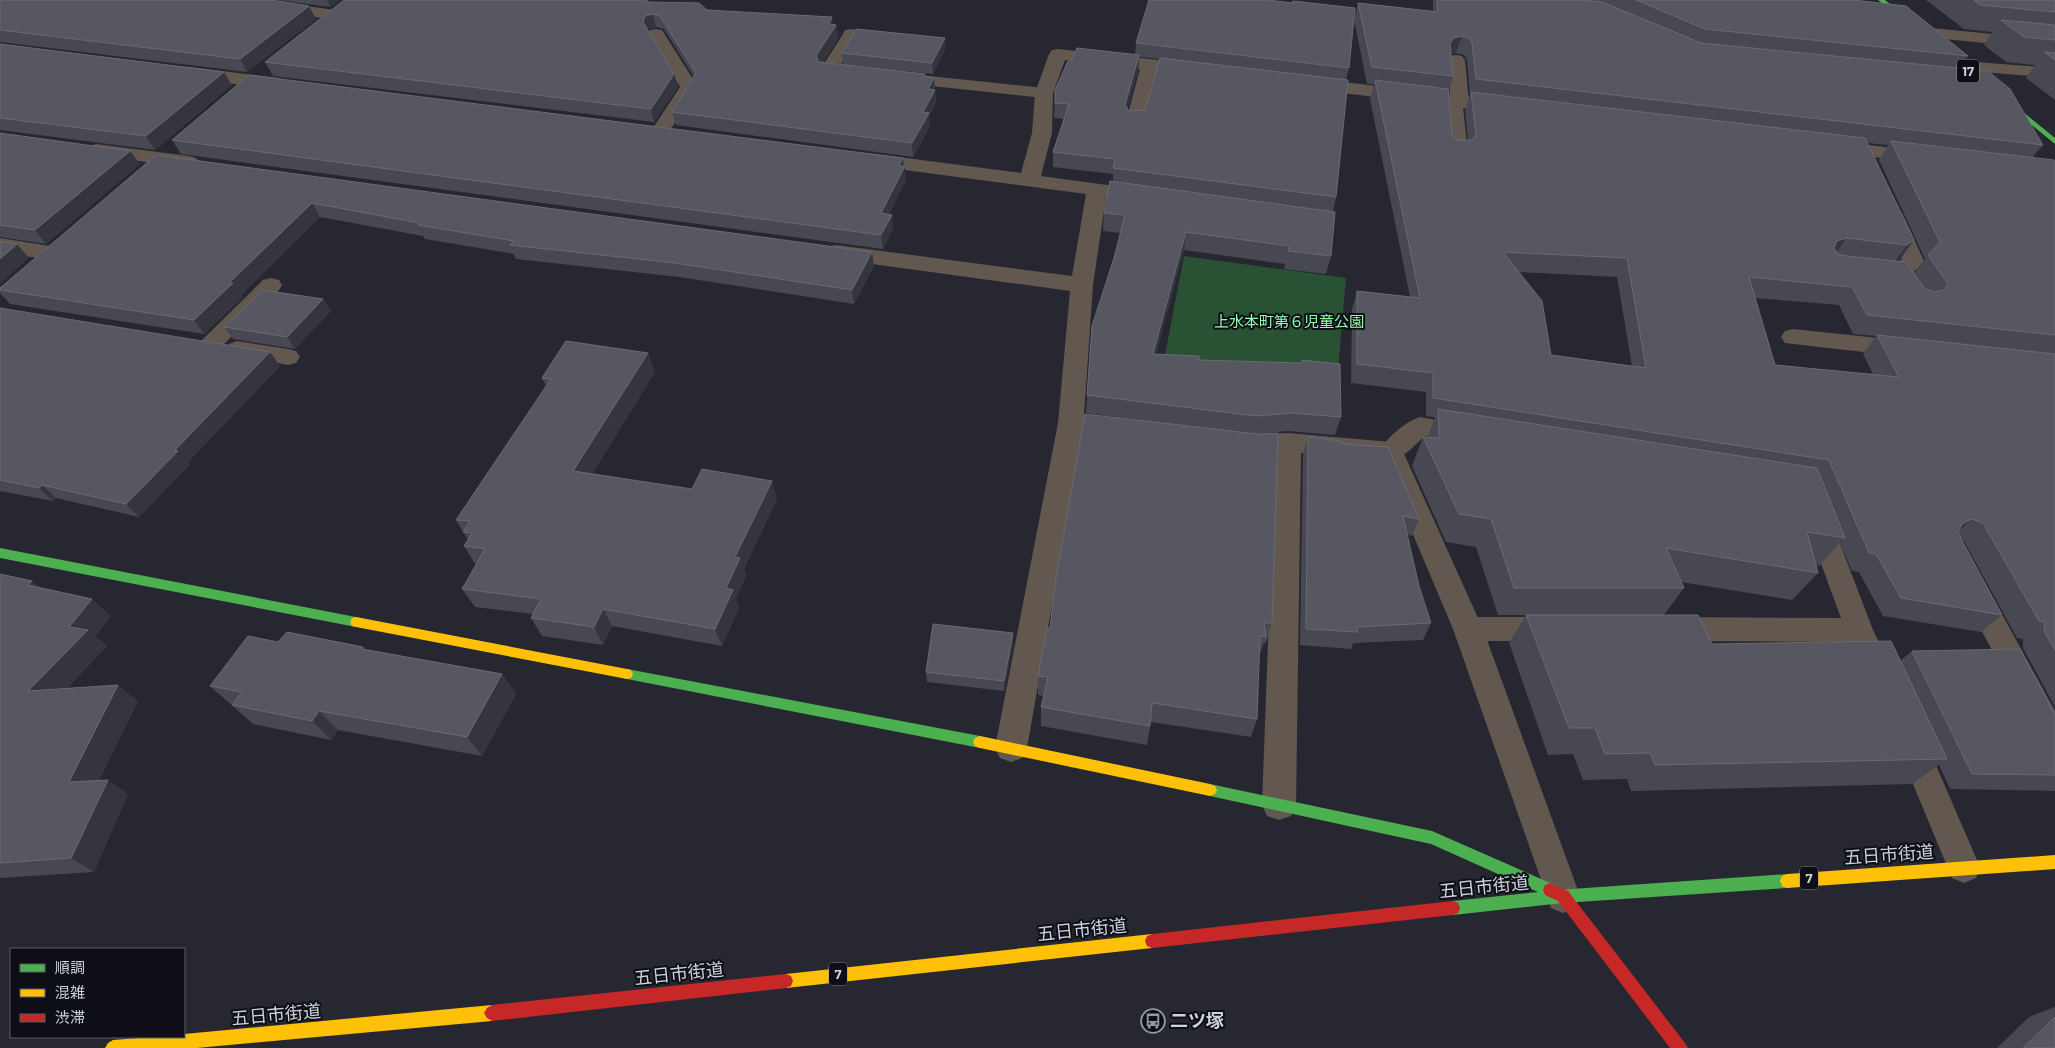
<svg xmlns="http://www.w3.org/2000/svg" width="2055" height="1048" font-family="Barlow,'Noto Sans JP',sans-serif">
<style>
.green{fill:#295234}
.lines{fill:none;stroke-linecap:round;stroke-linejoin:round}
.lane{fill:#625850;fill-rule:evenodd}
.street{fill:#625850;fill-rule:evenodd}
.fast{fill:#4caf50;fill-rule:evenodd}
.slow{fill:#ffc107;fill-rule:evenodd}
.jam{fill:#c62828;fill-rule:evenodd}
.wall{fill:#474852;fill-rule:evenodd}
.shaded-wall{fill:#34353e}
.building{fill:#565760;stroke:#696a74;fill-rule:evenodd}
.labels{text-anchor:middle;stroke-width:4;stroke-linejoin:round;paint-order:stroke}
.shield{fill:#0d0e16;stroke:#9596a1;stroke-width:1}
.shield-label{font-size:14px;font-weight:bold;fill:#cfd1dd}
.park-label{font-size:15px;fill:#93fca8;stroke:#0d0e16}
.near-street-label{font-size:18px;fill:#cfd1dd;stroke:#0d0e16}
.near-poi-label{font-size:18px;font-weight:bold;fill:#cfd1dd;stroke:#0d0e16;text-anchor:start}
</style>
<rect width="100%" height="100%" fill="#262731"/>
<path class="green" d="M1184 256 1346 278 1337 381 1165 355Z"/>
<g class="lines">
<path class="lane" d="M277 2 335 10 341 11 343 15 341 19 335 20 271 10 269 7 271 4Z
M1921 27 2055 40V50L1915 36 1913 32 1915 28Z
M656 29 662 30 698 87 667 135H653L651 131 680 87 648 34 650 30Z
M851 29 857 30 859 34 840 66 863 69 866 73 863 77 857 78 823 74 820 70 843 34 845 30Z
M1456 55 1462 56 1465 60 1469 102 1463 107 1468 153 1465 157H1451L1448 153 1444 101 1450 96 1447 60 1450 56Z
M1150 60 1156 61 1159 65 1144 121 1142 125H1128L1126 121 1141 65 1144 61Z
M1963 61 2055 68V78L1957 70 1954 66 1957 62Z
M900 73 1044 88 1050 89 1053 93 1050 97 1044 98 894 82 891 78 894 74Z
M1893 209 1900 211 1903 215 1924 261C1910 281 1891 282 1869 276L1866 271 1869 266 1877 264 1894 266 1902 259 1883 215 1886 211Z
M271 278 279 280 282 285 279 290 219 349 211 352 203 349 200 344 203 339 263 280Z
M237 341 288 349 296 351 300 357 296 363 288 365 229 354 226 349 229 344Z
M1420 417 1474 427 1477 433 1474 439 1465 442 1425 436C1412 447 1401 464 1382 458L1379 452C1386 438 1405 422 1420 417Z
M1818 510 1827 513 1831 520 1873 630 1894 674 1889 683 1879 687 1869 683 1850 642 1669 641 1659 637 1655 629 1659 621 1669 617 1841 618 1805 520 1809 513Z
M1976 582 1986 585 2055 711V754L2044 750 1962 593 1966 585Z
M1468 617H1553L1563 621 1567 629 1563 637 1553 641H1468L1458 637 1454 629 1458 621Z
M1911 729 1922 733 1980 867 1976 878 1964 883 1952 878 1896 743 1900 733Z"/>
<path class="street" d="M1058 49 1195 64 1202 66 1204 70 1202 74 1195 76 1065 60 1053 93 1052 133 1041 176 1144 190 1151 192 1154 196 1151 200 1144 202 1106 197 1093 285 1084 415 1128 422 1132 429 1128 436 1119 438 1082 434 1027 748 1022 758 1011 762 1000 758 995 748 1058 423 1070 291 836 259 828 257 825 252 828 247 836 245 1072 276 1086 194 867 165 860 163 857 159 860 155 867 153 1021 173 1032 133 1035 93 1049 54 1052 50Z
M190 67 279 78 286 80 288 84 286 88 279 90 183 77 181 73 183 69Z
M1309 78 1505 101 1512 103 1515 107 1512 111 1505 113 1302 88 1300 84 1302 80Z
M1835 141 1919 151 1926 153 1929 157 1926 161 1919 163 1828 151 1825 147 1828 143Z
M96 144 189 156 196 158 199 162 196 166 189 168 89 154 86 150 89 146Z
M0 238 50 246 58 248 61 253 58 258 50 260 0 252Z
M1793 329 1907 341 1915 343 1919 349 1915 355 1907 357 1785 343 1781 337 1785 331Z
M1288 433 1391 442 1400 445 1483 629 1580 896 1575 908 1563 913 1551 908 1453 629 1382 461 1301 453 1296 805 1291 816 1279 820 1267 816 1262 805 1275 453 1252 454 1232 451 1228 444 1232 437 1241 435Z"/>
<path class="fast" d="M1878 0H1885L2055 138V144Z
M0 548 356 617 360 618 362 622 360 626 356 627 0 558Z
M627 669 980 736 985 738 987 742 985 746 980 748 627 679 623 678 621 674 623 670Z
M1210 784 1432 831 1555 885 1557 890 1787 874 1792 876 1794 881 1792 886 1787 888 1563 903 1453 915 1448 913 1446 908 1448 903 1453 901 1538 892 1431 844 1210 796 1205 794 1203 790 1205 786Z"/>
<path class="slow" d="M356 617 627 669 631 670 633 674 631 678 627 679 356 627 352 626 350 622 352 618Z
M980 736 1210 784 1215 786 1217 790 1215 794 1210 796 980 748 975 746 973 742 975 738Z
M2055 855V869L1787 888 1782 886 1780 881 1782 876 1787 874Z
M1152 934 1157 936 1159 941 1157 946 1152 948 786 988 781 986 779 981 781 976 786 974Z
M492 1005 497 1008 500 1013 497 1018 492 1021 197 1048H105L108 1043 113 1040 151 1037H184V1034Z"/>
<path class="jam" d="M1550 883 1568 891 1685 1043 1688 1048H1670L1558 901 1545 895 1543 890 1545 885Z
M1453 901 1458 903 1460 908 1458 913 1453 915 1152 948 1147 946 1145 941 1147 936 1152 934Z
M786 974 791 976 793 981 791 986 786 988 492 1021 487 1018 484 1013 487 1008 492 1005Z"/>
</g>
<path class="wall" d="M0 0 316 19 247 72 0 42Z
M277 0H340L330 7Z
M1433 0H1854L1968 56 1959 68 2043 145 2032 158 2055 163V707L2023 648V639L2017 638 1964 541H1962L2002 615 1981 632 1883 616 1859 572 1852 571 1840 543 1819 566 1816 565 1818 573 1792 600 1681 582 1684 588 1664 615 1712 644 1900 661 1912 651 2055 715V791L1950 789 1939 765 1912 784 1631 791 1627 779 1583 780 1573 754 1548 755 1509 643 1526 615H1498L1476 547 1446 542 1412 466 1423 437 1427 438 1435 417 1426 416V392L1351 383 1352 309 1357 291 1410 297 1370 99 1374 84H1367L1354 20 1358 3 1433 11ZM1456 53 1464 55 1467 60 1470 95 1465 110 1468 140H1457L1452 135 1449 91 1453 76 1451 54ZM1867 143 1888 145 1879 160 1925 259 1914 273 1897 261 1900 259 1914 240ZM1518 272 1617 277 1632 366 1551 355ZM1755 298 1839 305 1853 334 1876 336 1863 354 1873 374 1775 365Z
M1926 0H2055V100L2026 78 2035 65 2006 62 1984 45 1992 32 1964 29Z
M649 2 836 25 838 38 823 62 843 64 842 53 945 49 933 74 856 66 934 78 936 103 929 116 930 126 913 157 676 125 672 112 694 77 664 29 656 27 648 29V30L674 74 678 87 654 122 273 76 265 62Z
M1136 43 1349 68 1346 80 1336 197 1333 212 1331 256 1326 274 1284 269 1285 264 1184 250 1156 354 1199 360 1302 363V360L1341 417 1335 435 1288 431 1254 434 1272 623 1266 643H1264L1259 656 1257 719 1251 737 1151 722 1147 745 1041 726V707L1044 696 1038 695V676L1050 628 1217 430 1086 413 1092 326 1114 258 1121 233 1103 231 1104 213 1113 182V174L1053 167V152L1064 119 1054 118 1055 90 1071 61 1135 55ZM1139 57 1160 59 1145 110 1129 111 1127 109 1138 71Z
M0 44 232 85 155 150 0 130Z
M0 133 130 151 140 164 46 244 0 237Z
M172 140 903 166 906 180 889 214 893 228 883 249 181 154Z
M156 155 874 266 854 304 679 277 516 259 514 254 425 239 423 236 320 217 241 295 243 297 204 334 10 304 0 293V288Z
M323 299 331 311 295 349 233 339 224 327Z
M0 308 280 366 188 462 190 464 139 517 56 498 53 501 0 491Z
M655 372 592 474 692 489 777 499 744 569 746 576 736 598 739 608 722 646 612 626 603 645 542 636 531 618 533 614 475 607 462 589 477 564H475L464 546 468 540 456 520 546 386 542 378Z
M1308 437 1342 444 1419 519 1412 536 1407 535 1419 586 1431 623 1423 640 1353 643 1351 649 1300 645 1303 455Z
M0 574 41 588 111 616 95 636 107 646 67 688 138 701 99 780 128 794 94 872 0 878Z
M278 642 363 647 366 650 502 674 516 694 482 756 338 730 331 740 253 724 210 686Z
M1013 644 1004 691 927 682 926 672Z
M2055 1007V1048H1997L2029 1017Z"/>
<path class="shaded-wall" d="M327 0H340L330 7Z
M647 0H648L656 27 648 29 646 35 643 22Z
M309 6 316 19 247 72 240 59Z
M832 17 834 29 836 25 838 38 818 69 816 56Z
M1462 36 1456 53 1448 55 1450 43 1454 38Z
M945 38V49L933 74 932 63Z
M1139 55 1138 71 1124 121 1125 105Z
M224 72 232 85 155 150 146 136Z
M674 74 678 87 654 122 651 109Z
M934 78 936 103 929 116 930 126 913 157 912 143 923 112 928 89Z
M130 151 140 164 46 244 35 230Z
M903 158 904 168 905 166 906 180 883 227 881 213 899 166Z
M312 203 320 217 241 295 243 297 204 334 194 320 229 283Z
M892 215 893 228 883 249 881 235Z
M1186 232 1184 250 1151 372 1153 354Z
M1846 238 1834 257 1824 260 1837 241Z
M1914 240 1900 259 1893 264 1907 245Z
M17 244 29 258 0 284V259Z
M872 252 874 266 854 304 852 290Z
M323 299 331 311 295 349 287 337Z
M270 352 280 366 188 462 190 464 139 517 126 504 175 450Z
M648 353 655 372 582 490 573 471Z
M772 481 777 499 744 569 746 576 736 598 739 608 722 646 715 629 735 557Z
M42 485 56 498 53 501 39 488Z
M1972 519 1953 537 1962 524Z
M32 581 52 598 28 585Z
M92 599 111 616 95 636 107 646 50 706 28 691 69 627Z
M603 609 612 626 603 645 594 627Z
M1013 633V644L1004 691V681Z
M502 674 516 694 482 756 467 737Z
M118 685 138 701 91 797 69 782Z
M319 711 338 730 331 740 312 721Z
M108 780 128 794 94 872 71 858Z"/>
<path class="building" d="M0 0H271L309 6 240 59 0 30Z
M344 0H647L646 2 699 3 707 10 832 17 829 24 836 25 816 56 819 62 925 74 924 76 934 78 928 89 935 90 923 112 929 113 912 143 672 112 696 73 660 16 653 14 645 16 643 22 674 74 651 109 265 62Z
M1149 0H1267L1293 3V1L1355 8 1349 68 1136 43Z
M1437 0H1585L1602 2 1701 43 1988 71 2010 89 2043 145 1476 79 1472 43 1469 38 1462 36 1454 38 1450 43 1453 76 1372 67 1358 3 1438 12Z
M1636 0H1854L1906 6 1968 56 1705 29Z
M1974 0H2055V12L1980 5Z
M2001 20 2055 25V40L2024 37Z
M856 29 945 38 932 63 842 53Z
M0 44 224 72 146 136 0 118Z
M1077 48 1139 55 1125 105 1129 111 1145 110 1160 58 1348 80 1336 197 1113 168 1115 159 1053 152 1069 104 1055 103V90L1068 61H1071Z
M2044 52 2055 53V60Z
M249 75 903 158 899 166H905L881 213 892 215 881 235 172 140Z
M1375 80 1448 89 1452 135 1457 140H1471L1476 136 1471 92 1865 138 1914 240 1907 245 1846 238 1837 241 1834 248 1838 254 1847 256 1906 262 1925 289 1934 292 1944 290 1948 284 1928 255 1940 242 1891 141 2054 160 2055 163V335L1867 315 1852 287 1749 277 1775 365 1899 377 1877 335 2055 354V650L2044 631 2045 622 2039 621 1983 523 1972 519 1962 524 1958 533 2002 615 1901 598 1876 554 1869 553 1829 460 1433 398V373L1357 364V291L1420 298ZM1503 252 1627 258 1646 368 1551 355 1542 301Z
M0 133 130 151 35 230 0 225Z
M156 155 872 252 852 290 675 263 510 245 514 241 418 225 420 223 312 203 229 283H233L194 320 0 290V288Z
M1110 181 1335 212 1331 256 1288 251 1289 246 1186 232 1153 354 1199 356V360L1302 363V360L1340 364 1341 417 1293 413 1256 416 1087 395 1092 326 1114 258 1125 215 1104 213Z
M0 242 17 244 0 259Z
M263 290 323 299 287 337 224 327Z
M0 308 270 352 175 450 178 451 126 504 42 485 39 488 0 480Z
M566 341 648 353 573 471 692 489 702 469 772 481 735 557 740 558 726 588 733 590 715 629 603 609 594 627 531 618 541 599 462 589 485 549 464 546 472 533 463 532 470 521 456 520 551 379 542 378Z
M1438 409 1817 468 1845 538 1807 532 1818 573 1666 548 1684 588H1514L1491 519 1459 514 1423 437 1439 438Z
M1085 414 1257 434 1278 433 1272 623H1264L1266 637 1260 636 1257 719 1152 703 1150 726 1041 707 1048 677 1038 676 1047 628H1050L1055 584Z
M1308 437 1341 441 1342 444 1388 447 1419 519 1403 516 1419 586 1431 623 1357 627 1358 632 1306 629Z
M0 574 32 581 28 585 92 599 69 627 88 630 28 691 118 685 69 782 108 780 71 858 0 863Z
M1526 615H1698L1712 644 1891 641 1947 759 1655 765 1650 753 1605 754 1595 728H1569Z
M933 624 1013 633 1004 681 926 672Z
M287 632 363 647 362 649 502 674 467 737 319 711 312 721 232 705 242 692 210 686 248 636 278 642Z
M2020 649 2055 715V775L1972 774 1912 651Z
M2055 1017V1048H2023Z"/>
<defs>
<g id="bus-ring" transform="scale(1.25)"><circle r="9.5" fill="#0d0e16" stroke="#9496a1" stroke-width="1.5"/><path d="M-5-6H5V4H4V6H2V4H-2V6H-4V4H-5ZM-3.5-4V0h7V-4ZM-3.5 1.2v1.5H-2V1.2ZM2 1.2v1.5H3.5V1.2Z" fill="#9496a1"/></g>
</defs>
<g fill-rule="evenodd">
<use href="#bus-ring" x="1153" y="1021"/>
</g>
<g class="labels">
<g class="shield">
<rect x="1957" y="59.5" width="22" height="23" rx="4"/>
<rect x="1800" y="866.5" width="18" height="23" rx="4"/>
<rect x="829" y="962.5" width="18" height="23" rx="4"/>
</g>
<g class="shield-label">
<text x="1968" y="76">17</text>
<text x="1809" y="883">7</text>
<text x="838" y="979">7</text>
</g>
<g class="park-label">
<text x="1289" y="327">上水本町第６児童公園</text>
</g>
<g class="near-street-label">
<text transform="translate(1889 855) rotate(-4)" y="6">五日市街道</text>
<text transform="translate(1484 887) rotate(-6)" y="6">五日市街道</text>
<text transform="translate(1082 930) rotate(-6)" y="6">五日市街道</text>
<text transform="translate(679 974) rotate(-6)" y="6">五日市街道</text>
<text transform="translate(276 1015) rotate(-5)" y="6">五日市街道</text>
</g>
<g class="near-poi-label">
<text x="1170" y="1027">二ツ塚</text>
</g>
</g>
<rect x="10" y="948" width="175" height="90" fill="#0d0e16" stroke="#5b5c66"/>
<rect x="20" y="964" width="25" height="8" fill="#4caf50" stroke="#5b5c66"/>
<text x="55" y="973" font-size="15" fill="#cfd1dd">順調</text>
<rect x="20" y="989" width="25" height="8" fill="#ffc107" stroke="#5b5c66"/>
<text x="55" y="998" font-size="15" fill="#cfd1dd">混雑</text>
<rect x="20" y="1014" width="25" height="8" fill="#c62828" stroke="#5b5c66"/>
<text x="55" y="1023" font-size="15" fill="#cfd1dd">渋滞</text>
</svg>
